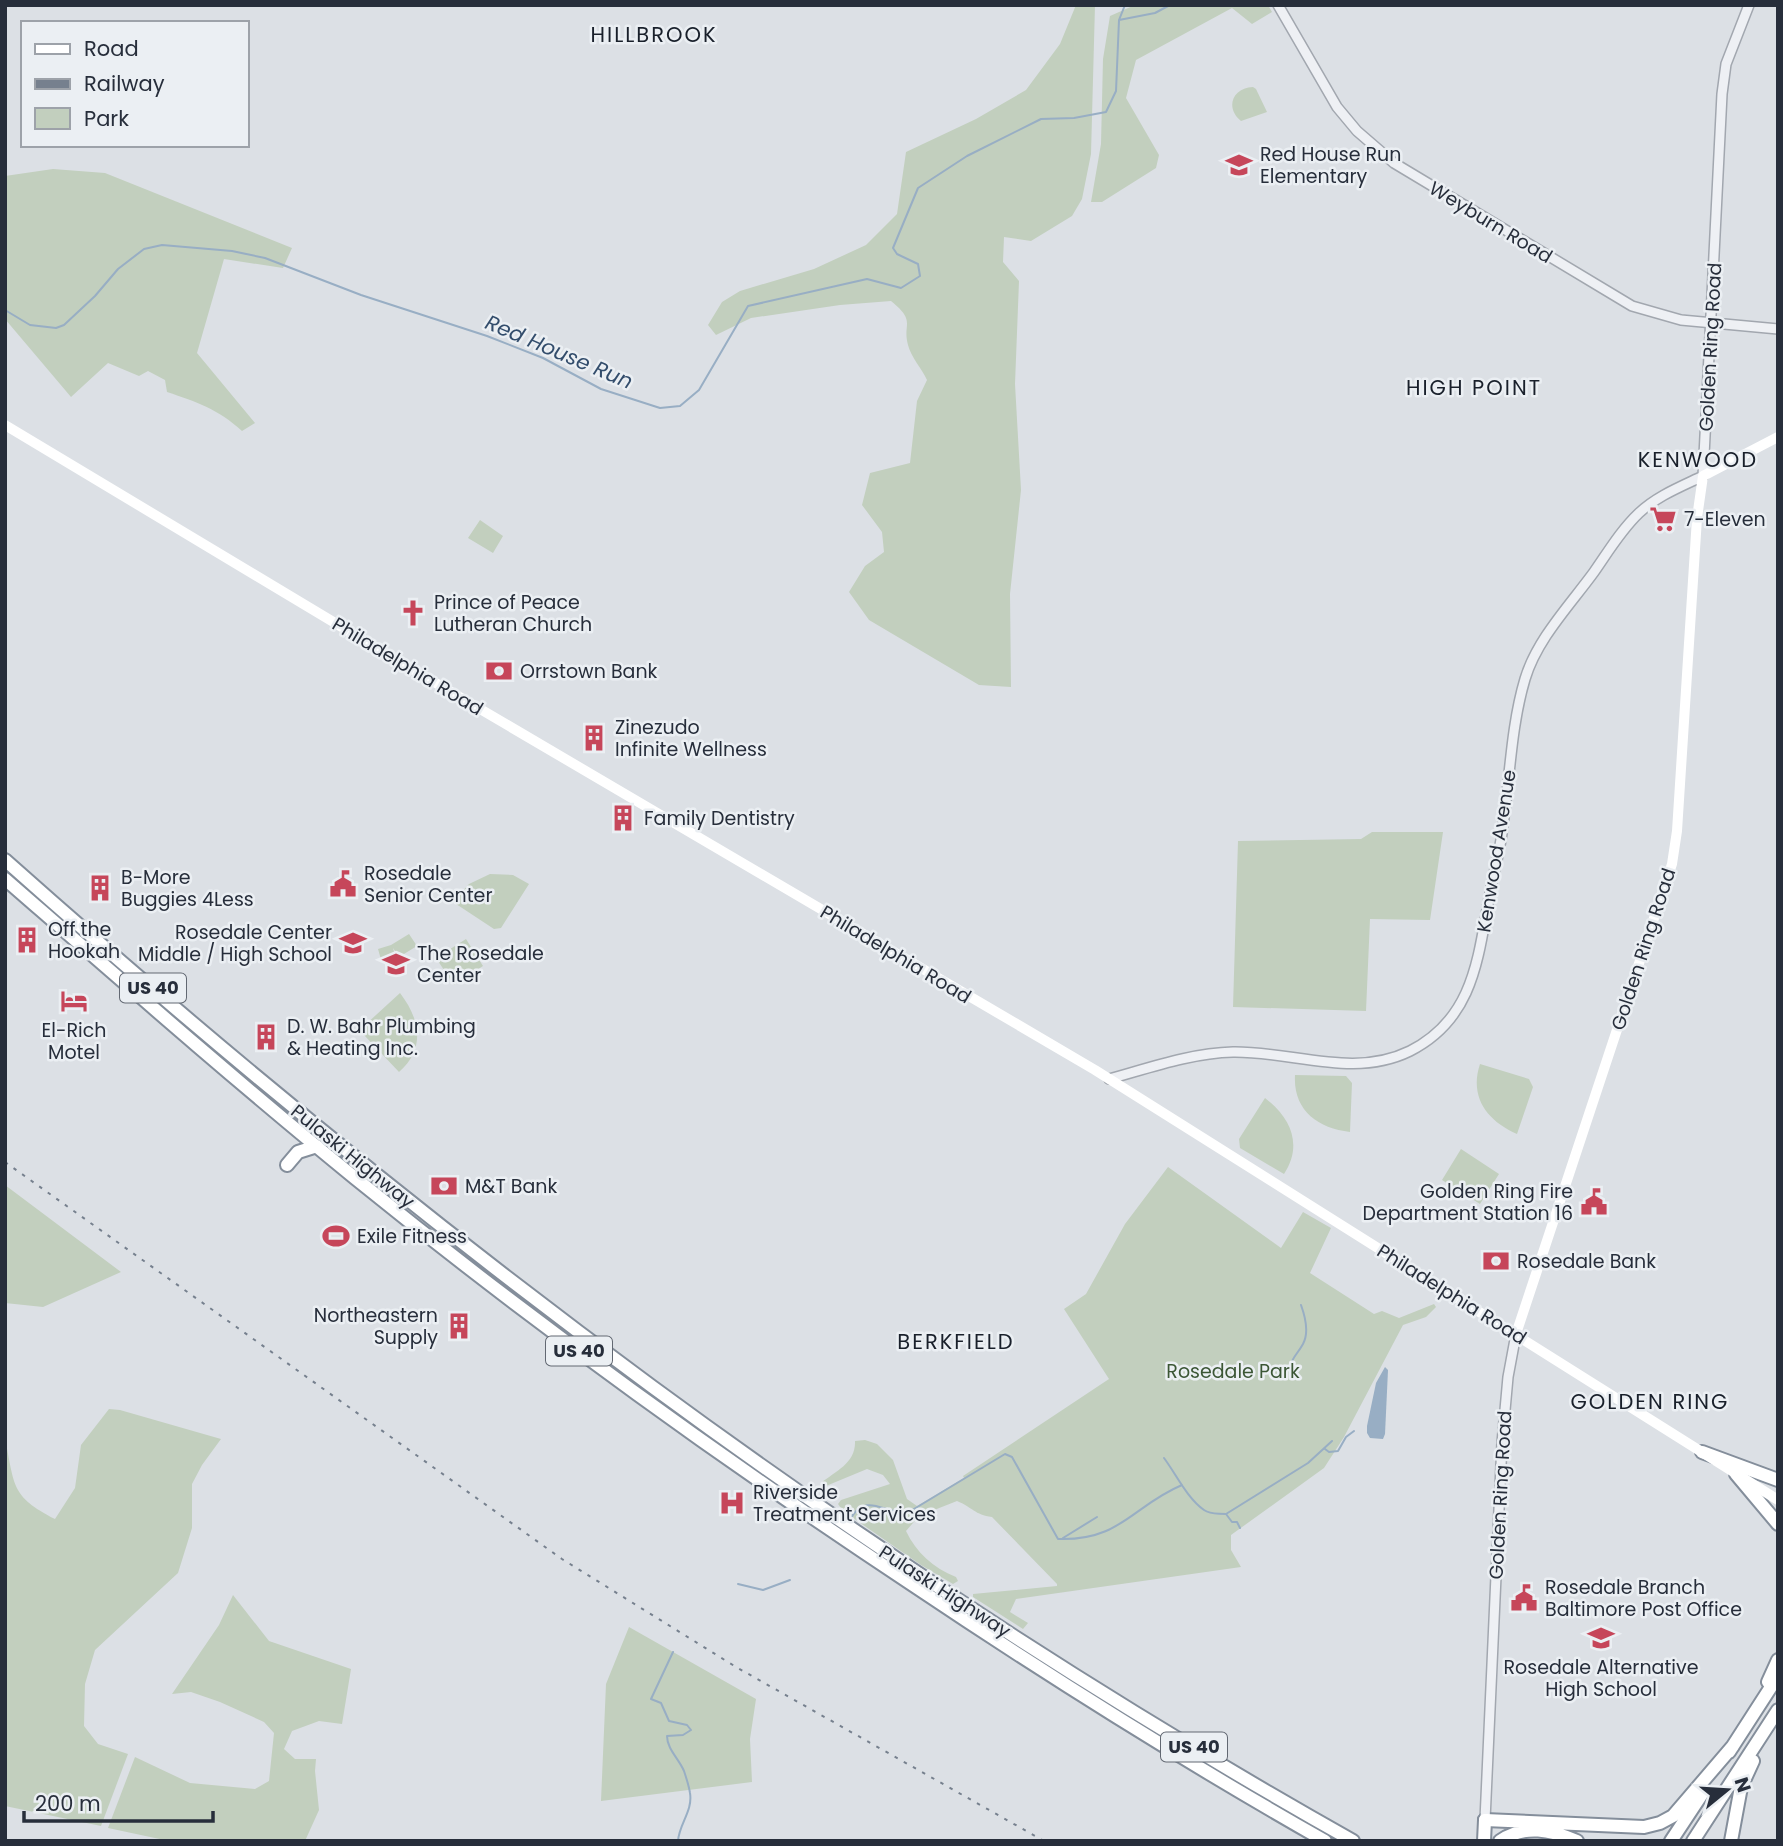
<svg xmlns="http://www.w3.org/2000/svg" width="1783" height="1846" font-family="Poppins,sans-serif">
<style>
.green{fill:#c2cfbe}
.water{fill:#98aec4}
.lines{fill:none;stroke-linecap:round;stroke-linejoin:round}
.stream{stroke:#98aec4;stroke-width:2}
.tertiary-casing{stroke:#a2a7af;stroke-width:12}
.trunk-casing{stroke:#848e9b;stroke-width:16}
.motorway-casing{stroke:#848e9b;stroke-width:16}
.tertiary{stroke:#eef0f4;stroke-width:9}
.secondary{stroke:#fff;stroke-width:10}
.trunk{stroke:#fff;stroke-width:12}
.motorway{stroke:#fff;stroke-width:12}
.rail{stroke:#76808e;stroke-width:2;stroke-dasharray:3.5 7;stroke-linecap:butt}
.labels{text-anchor:middle;stroke-width:5;stroke-linejoin:round;paint-order:stroke}
.shield{fill:#ebeff3;stroke:#626872;stroke-width:2}
.shield-label{font-size:18px;font-weight:bold;fill:#272e3b}
.poi-label{font-size:19px;fill:#272e3b;stroke:#ebeff3;text-anchor:start}
.street-label{font-size:19px;fill:#272e3b;stroke:#ebeff3}
.park-label{font-size:19px;fill:#3b5635;stroke:#ebeff3}
.neighbourhood-label{font-size:21px;letter-spacing:2px;fill:#19202b;stroke:#ebeff3}
.water-label{font-size:21px;font-style:italic;fill:#334d6c;stroke:#ebeff3}
</style>
<rect width="100%" height="100%" fill="#dce0e5"/>
<path class="green" d="M1076 5H1095L1091 154 1082 199 1072 216 1031 241 1004 237 1003 262 1019 281 1015 384 1021 490 1010 594 1011 687 979 685 869 620 849 592 865 566 884 552 882 532 862 505 870 473 910 463 917 401 927 380C922 369 911 357 908 345 902 323 917 322 891 301L840 305 751 318 716 335 708 325 722 302 740 291 814 269 866 245 897 214 906 152 976 119 1026 90 1060 44Z
M1135 5H1268L1272 12 1252 24 1232 8 1136 60 1126 98 1159 155 1156 168 1102 202H1091L1101 144 1103 59 1110 16Z
M1253 87 1256 89 1267 112 1241 121C1225 108 1232 88 1253 87Z
M53 169 105 173 292 248 283 268 224 259 197 353 255 423 242 431C218 409 197 402 167 392L165 380 148 371 139 376 108 363 71 397 5 319V176Z
M480 520 503 536 493 553 468 538Z
M1372 832H1443L1430 920 1370 919 1366 1011 1233 1007 1238 841 1361 839Z
M490 874 513 875 529 884 501 928 494 929 453 902 469 884Z
M409 934 417 946 399 957 393 948 396 959 382 963 378 949 391 945Z
M466 939 483 966 454 985 436 958Z
M400 993C420 1019 426 1048 399 1072L364 1035V1026Z
M1480 1064 1529 1079 1533 1087 1517 1134C1487 1121 1469 1097 1480 1064Z
M1295 1075 1346 1076 1352 1083 1350 1132C1317 1128 1293 1110 1295 1075Z
M1265 1098C1291 1118 1303 1145 1284 1174L1240 1148 1239 1139Z
M1461 1149 1499 1174 1480 1204 1442 1180Z
M1168 1167 1281 1248 1303 1212 1331 1228 1310 1273 1374 1314 1382 1311 1399 1318 1434 1304 1436 1307 1426 1317 1403 1325 1344 1437 1324 1468 1231 1535V1550L1241 1567 1016 1599 1010 1612 1028 1623 1023 1629 973 1597V1594L1057 1586V1584L992 1517C975 1515 972 1507 957 1501L919 1516 906 1531C916 1552 933 1568 956 1577L958 1581 953 1584 921 1565 843 1511 838 1504 841 1500 890 1484 883 1475 867 1469 826 1486 821 1483C836 1471 856 1463 855 1441L865 1440 877 1444 893 1460 907 1499 917 1506 964 1478 963 1476 1109 1379 1064 1309 1086 1294 1125 1224Z
M5 1185 121 1272 43 1307 5 1303Z
M109 1409 120 1410 221 1439 202 1465 192 1484V1528L178 1573 95 1650 85 1684 84 1726 98 1744 128 1754 101 1826 5 1806V1439C15 1485 10 1496 55 1519L75 1488 81 1445Z
M233 1595 269 1641 351 1669 342 1724 319 1721 292 1731 284 1749 295 1759H316L315 1771 319 1810 305 1841H169L108 1828 135 1757 190 1783 255 1789 269 1781 274 1733 264 1722 220 1702 191 1692 172 1694 219 1625Z
M629 1627 756 1699 750 1739 752 1782 601 1801 606 1684Z"/>
<path class="water" d="M1385 1367 1388 1370 1385 1434 1383 1439 1370 1438 1367 1433V1426L1376 1383Z"/>
<g class="lines">
<path class="stream" d="M1119 20 1125 5
M5 310 30 325 56 328 64 325 95 296 118 269 144 249 162 245 232 251 265 258 361 295 487 336 543 358 601 389 660 408 680 406 699 390 748 306 867 279 901 288 920 276 918 264 897 254 893 248 918 188 967 156 1041 119 1074 118 1106 112 1116 91 1119 20 1155 13 1170 5
M1293 1379C1288 1358 1294 1360 1303 1344 1309 1333 1305 1316 1301 1305
M1325 1449 1329 1452 1338 1451 1346 1437 1354 1431
M1164 1458C1176 1474 1187 1498 1204 1510 1211 1515 1218 1513 1226 1514L1308 1463 1332 1441
M1226 1514 1232 1522H1237L1240 1528
M850 1519C868 1490 885 1516 909 1512L1005 1454 1012 1457 1058 1539C1121 1541 1132 1506 1182 1485
M1063 1538 1097 1517
M738 1584 763 1590 790 1580
M673 1652 651 1699 661 1703 669 1721 687 1725 691 1730 683 1735 667 1736C667 1749 679 1759 684 1771 686 1777 689 1786 690 1793 693 1811 679 1824 678 1841"/>
<g class="tertiary-casing">
<path id="tertiary" d="M1278 5 1337 107 1357 131 1394 163 1632 306 1681 320 1778 329
M1109 1079C1149 1068 1191 1053 1233 1052 1293 1051 1353 1079 1410 1051 1475 1018 1478 956 1490 893 1494 870 1501 848 1503 825 1510 777 1511 726 1525 679 1537 639 1570 605 1594 572 1608 552 1621 530 1639 513 1657 496 1680 487 1703 476L1722 94 1726 64 1749 5
M1485 1820 1502 1443 1508 1377 1516 1334"/>
</g>
<g class="trunk-casing">
<path id="trunk" d="M5 860C423 1232 864 1566 1353 1841
M5 879C121 980 236 1081 355 1178 534 1323 721 1458 913 1585 1047 1675 1184 1761 1325 1841
M287 1165 298 1152 317 1146
M1484 1841 1485 1820"/>
</g>
<g class="motorway-casing">
<path id="motorway" d="M1702 1452 1778 1480
M1736 1474 1778 1524
M1768 1682 1778 1660
M1729 1752 1778 1676
M1485 1820 1644 1827 1660 1823 1673 1816 1733 1746
M1500 1841C1525 1824 1551 1830 1577 1841
M1671 1841 1704 1791
M1693 1841 1778 1710
M1731 1841 1741 1787 1753 1761"/>
</g>
<use href="#tertiary" class="tertiary"/>
<path class="secondary" d="M5 425 400 662 1095 1070 1778 1500
M1516 1334 1672 864 1677 831 1697 518 1703 476 1778 437"/>
<use href="#trunk" class="trunk"/>
<use href="#motorway" class="motorway"/>
<path class="rail" d="M5 1162 562 1559 736 1667 1044 1841"/>
</g>
<defs>
<g id="school-bare" transform="scale(2.1)"><path d="M0-5L7-2L0 1L-7-2ZM-4 1L0 2.5L4 1V4Q0 6-4 4Z" fill="#c6465a" stroke="#ebeff3" stroke-width="2.5" paint-order="stroke"/></g>
<g id="supermarket-bare" transform="scale(2.1)"><path d="M-6-5.5h2.5l.6 2H6L4.5 2H-2.5L-4.4-4H-6ZM-1.5 3.2a1.3 1.3 0 1 0 .1 0ZM3 3.2a1.3 1.3 0 1 0 .1 0Z" fill="#c6465a" stroke="#ebeff3" stroke-width="2.5" paint-order="stroke"/></g>
<g id="church-bare" transform="scale(2.1)"><path d="M-1.2-6h2.4v3.5h3.3v2.4h-3.3V6h-2.4V-.1h-3.3v-2.4h3.3Z" fill="#c6465a" stroke="#ebeff3" stroke-width="2.5" paint-order="stroke"/></g>
<g id="bank-bare" transform="scale(2.1)"><path d="M-6-4H6V4H-6ZM0-2.3a2.3 2.3 0 1 0 0 4.6a2.3 2.3 0 1 0 0-4.6Z" fill="#c6465a" stroke="#ebeff3" stroke-width="2.5" paint-order="stroke"/></g>
<g id="building-bare" transform="scale(2.1)"><path d="M-4-6H4V6H1V3H-1V6H-4ZM-2.5-4.3h1.7v1.8h-1.7ZM.8-4.3h1.7v1.8H.8ZM-2.5-1h1.7V.8h-1.7ZM.8-1h1.7V.8H.8Z" fill="#c6465a" stroke="#ebeff3" stroke-width="2.5" paint-order="stroke"/></g>
<g id="civic-bare" transform="scale(2.1)"><path d="M-.6-6.5H3V-4.5H.6V-3L4-1V1h2V6H-6V1h2V-1L-.6-3ZM-1.2 2.5V6h2.4V2.5Z" fill="#c6465a" stroke="#ebeff3" stroke-width="2.5" paint-order="stroke"/></g>
<g id="hotel-bare" transform="scale(2.1)"><path d="M-6-4.5h1.5V1H6V5H4.5V3h-9V5H-6ZM-4 0a1.8 1.8 0 1 1 3.6 0ZM.5 0V-2.5h3Q6-2.5 6 0Z" fill="#c6465a" stroke="#ebeff3" stroke-width="2.5" paint-order="stroke"/></g>
<g id="stadium-bare" transform="scale(2.1)"><path d="M0-5a6.5 5 0 1 0 0 10a6.5 5 0 1 0 0-10ZM-3.5-1.8h7v3.6h-7Z" fill="#c6465a" stroke="#ebeff3" stroke-width="2.5" paint-order="stroke"/></g>
<g id="hospital-bare" transform="scale(2.1)"><path d="M-5-5h3v3.5h4V-5h3V5h-3V1.5h-4V5h-3Z" fill="#c6465a" stroke="#ebeff3" stroke-width="2.5" paint-order="stroke"/></g>
</defs>
<g fill-rule="evenodd">
<use href="#school-bare" x="1239" y="165"/>
<use href="#supermarket-bare" x="1663" y="519"/>
<use href="#church-bare" x="413" y="613"/>
<use href="#bank-bare" x="499" y="671"/>
<use href="#building-bare" x="594" y="738"/>
<use href="#building-bare" x="623" y="818"/>
<use href="#civic-bare" x="343" y="884"/>
<use href="#building-bare" x="100" y="888"/>
<use href="#building-bare" x="27" y="940"/>
<use href="#school-bare" x="353" y="943"/>
<use href="#school-bare" x="396" y="964"/>
<use href="#hotel-bare" x="74" y="1001"/>
<use href="#building-bare" x="266" y="1037"/>
<use href="#bank-bare" x="444" y="1186"/>
<use href="#civic-bare" x="1594" y="1202"/>
<use href="#stadium-bare" x="336" y="1236"/>
<use href="#bank-bare" x="1496" y="1261"/>
<use href="#building-bare" x="459" y="1326"/>
<use href="#hospital-bare" x="732" y="1503"/>
<use href="#civic-bare" x="1524" y="1598"/>
<use href="#school-bare" x="1601" y="1638"/>
</g>
<g class="labels">
<g class="shield">
<rect x="120" y="973.5" width="66" height="29" rx="5"/>
<rect x="546" y="1336.5" width="66" height="29" rx="5"/>
<rect x="1161" y="1732.5" width="66" height="29" rx="5"/>
</g>
<g class="shield-label">
<text x="153" y="994">US 40</text>
<text x="579" y="1357">US 40</text>
<text x="1194" y="1753">US 40</text>
</g>
<g class="poi-label">
<text x="1260" y="161">Red House Run<tspan x="1260" dy="22">Elementary</tspan></text>
<text x="1684" y="526">7-Eleven</text>
<text x="434" y="609">Prince of Peace<tspan x="434" dy="22">Lutheran Church</tspan></text>
<text x="520" y="678">Orrstown Bank</text>
<text x="615" y="734">Zinezudo<tspan x="615" dy="22">Infinite Wellness</tspan></text>
<text x="644" y="825">Family Dentistry</text>
<text x="364" y="880">Rosedale<tspan x="364" dy="22">Senior Center</tspan></text>
<text x="121" y="884">B-More<tspan x="121" dy="22">Buggies 4Less</tspan></text>
<text x="48" y="936">Off the<tspan x="48" dy="22">Hookah</tspan></text>
<text x="332" y="939" text-anchor="end">Rosedale Center<tspan x="332" dy="22">Middle / High School</tspan></text>
<text x="417" y="960">The Rosedale<tspan x="417" dy="22">Center</tspan></text>
<text x="287" y="1033">D. W. Bahr Plumbing<tspan x="287" dy="22">&amp; Heating Inc.</tspan></text>
<text x="74" y="1037" text-anchor="middle">El-Rich<tspan x="74" dy="22">Motel</tspan></text>
<text x="465" y="1193">M&amp;T Bank</text>
<text x="1573" y="1198" text-anchor="end">Golden Ring Fire<tspan x="1573" dy="22">Department Station 16</tspan></text>
<text x="357" y="1243">Exile Fitness</text>
<text x="1517" y="1268">Rosedale Bank</text>
<text x="438" y="1322" text-anchor="end">Northeastern<tspan x="438" dy="22">Supply</tspan></text>
<text x="753" y="1499">Riverside<tspan x="753" dy="22">Treatment Services</tspan></text>
<text x="1545" y="1594">Rosedale Branch<tspan x="1545" dy="22">Baltimore Post Office</tspan></text>
<text x="1601" y="1674" text-anchor="middle">Rosedale Alternative<tspan x="1601" dy="22">High School</tspan></text>
</g>
<g class="street-label">
<text transform="translate(1491 222) rotate(31)" y="7">Weyburn Road</text>
<text transform="translate(1710 347) rotate(-87)" y="7">Golden Ring Road</text>
<text transform="translate(408 666) rotate(31)" y="7">Philadelphia Road</text>
<text transform="translate(1496 851) rotate(-81)" y="7">Kenwood Avenue</text>
<text transform="translate(1643 949) rotate(-72)" y="7">Golden Ring Road</text>
<text transform="translate(896 954) rotate(31)" y="7">Philadelphia Road</text>
<text transform="translate(353 1156) rotate(39)" y="7">Pulaski Highway</text>
<text transform="translate(1452 1294) rotate(32)" y="7">Philadelphia Road</text>
<text transform="translate(1500 1495) rotate(-87)" y="7">Golden Ring Road</text>
<text transform="translate(945 1591) rotate(33)" y="7">Pulaski Highway</text>
</g>
<g class="park-label">
<text x="1233" y="1378">Rosedale Park</text>
</g>
<g class="neighbourhood-label">
<text x="654" y="42">HILLBROOK</text>
<text x="1474" y="395">HIGH POINT</text>
<text x="1698" y="467">KENWOOD</text>
<text x="956" y="1349">BERKFIELD</text>
<text x="1650" y="1409">GOLDEN RING</text>
</g>
<g class="water-label">
<text transform="translate(559 352) rotate(23)" y="7">Red House Run</text>
</g>
</g>
<rect width="1783" height="1846" fill="none" stroke="#272e3b" stroke-width="14"/>
<rect x="21" y="21" width="228" height="126" fill="#ebeff3" stroke="#9da2a9" stroke-width="2"/>
<rect x="35" y="44" width="35" height="10" fill="#ffffff" stroke="#9da2a9" stroke-width="2"/>
<text x="84" y="56" font-size="21" fill="#272e3b">Road</text>
<rect x="35" y="79" width="35" height="10" fill="#76808e" stroke="#9da2a9" stroke-width="2"/>
<text x="84" y="91" font-size="21" fill="#272e3b">Railway</text>
<rect x="35" y="108" width="35" height="21" fill="#c2cfbe" stroke="#9da2a9" stroke-width="2"/>
<text x="84" y="126" font-size="21" fill="#272e3b">Park</text>
<g transform="translate(1727 1790) rotate(72)" stroke="#ebeff3" stroke-width="5" paint-order="stroke">
<path d="M0-5L12 26L0 18L-12 26Z" fill="#272e3b"/>
<text y="-10" font-size="19" font-weight="bold" text-anchor="middle" fill="#272e3b">N</text>
</g>
<path d="M24 1811v10h189v-10" fill="none" stroke="#272e3b" stroke-width="3.5"/>
<text x="35" y="1811" font-size="21" fill="#272e3b" stroke="#ebeff3" stroke-width="5" paint-order="stroke">200 m</text>
</svg>
